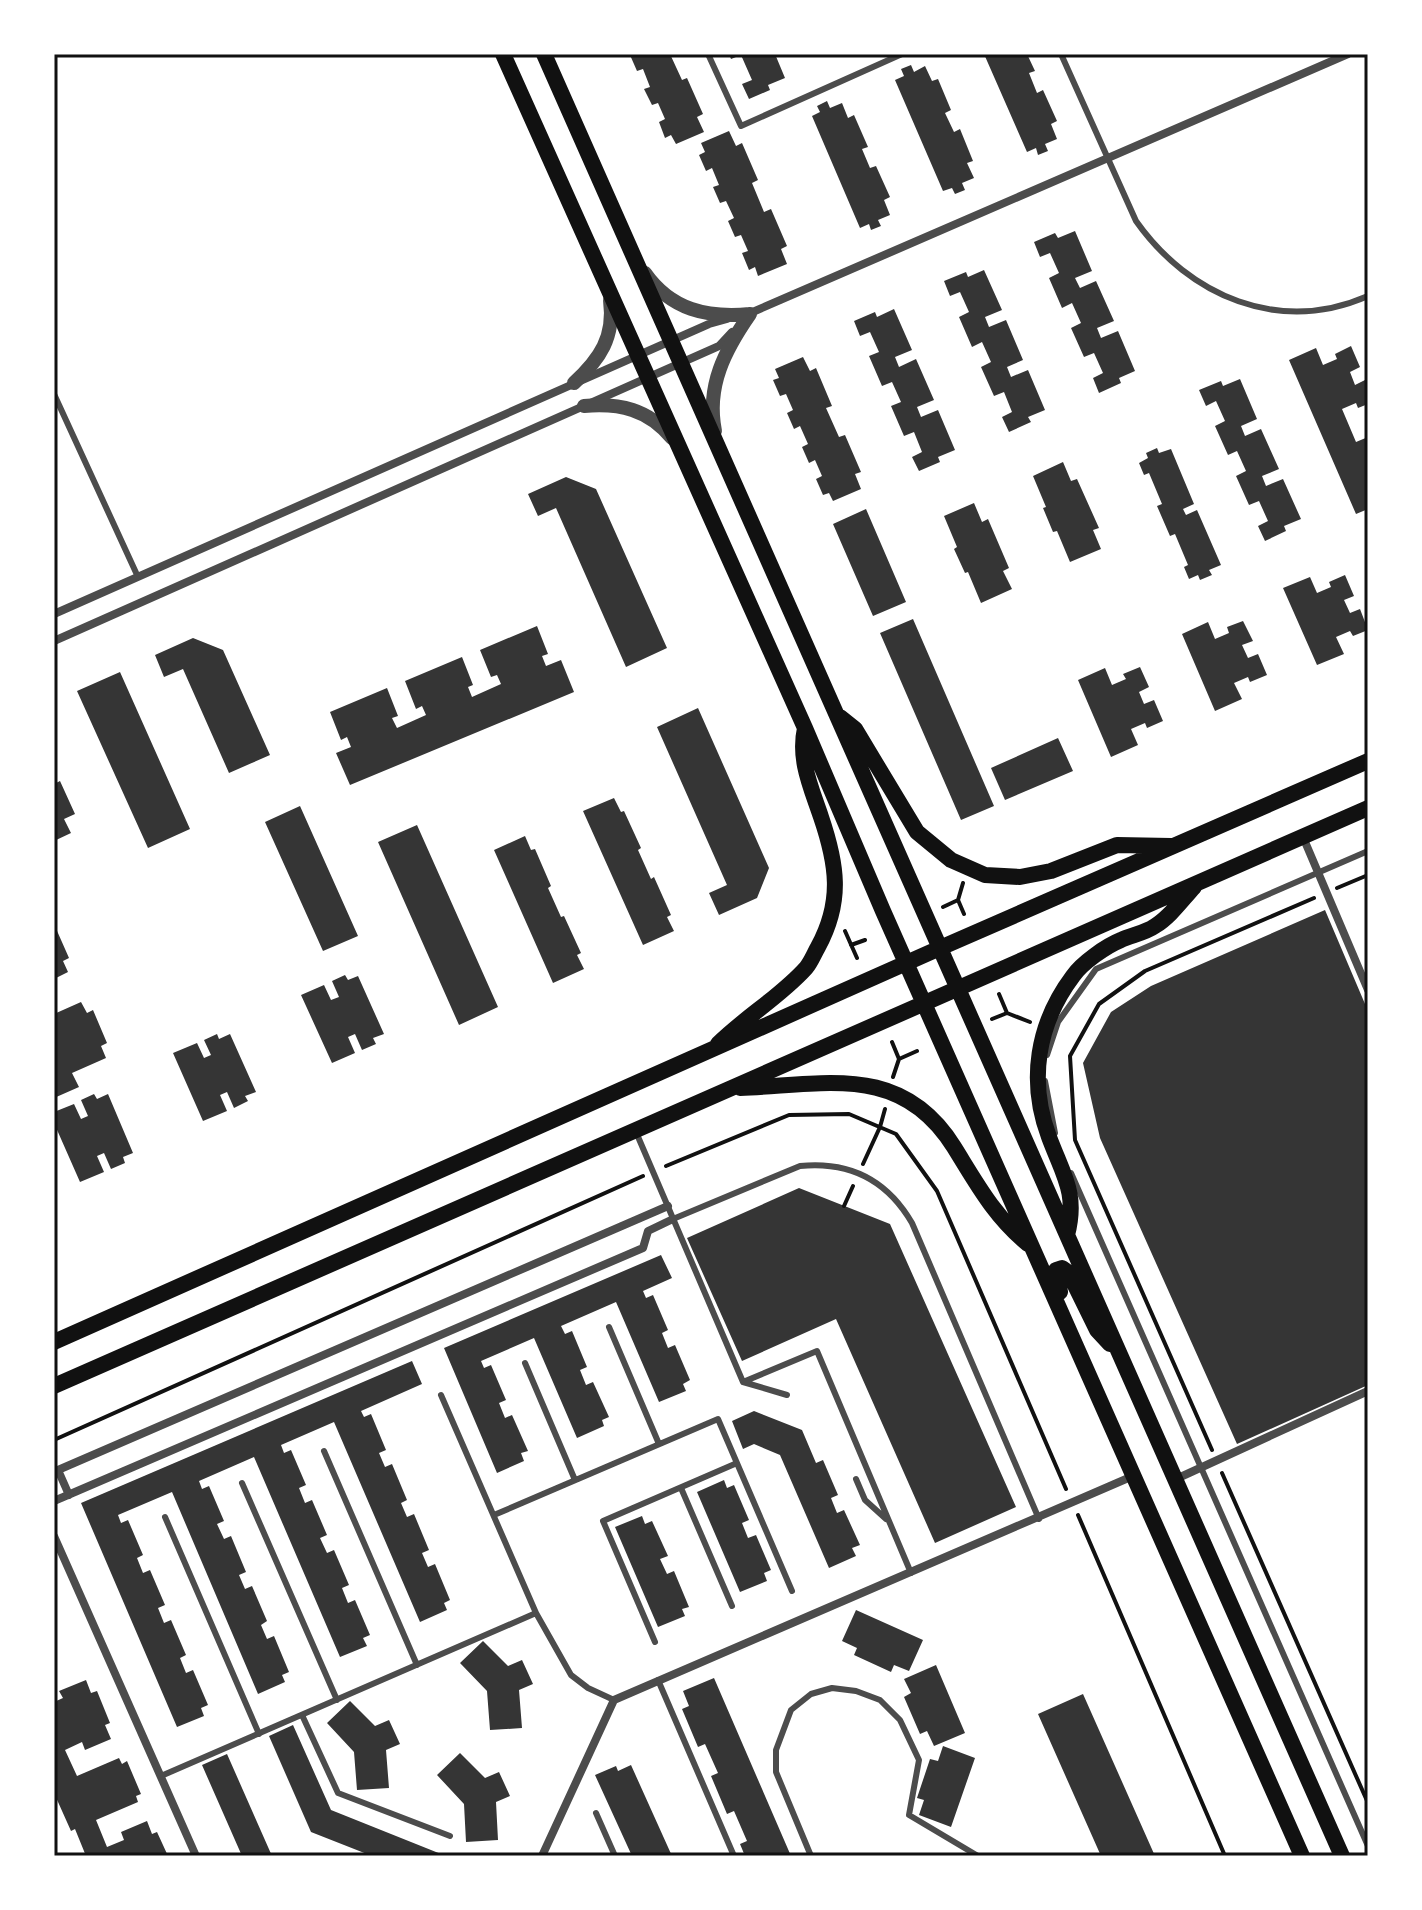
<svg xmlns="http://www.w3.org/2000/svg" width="1422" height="1910" font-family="'Public Sans',sans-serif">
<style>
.building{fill:#353535}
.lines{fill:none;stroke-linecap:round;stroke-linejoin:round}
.path{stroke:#111;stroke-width:4}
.service{stroke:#4c4c4c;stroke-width:6}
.minor{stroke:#4c4c4c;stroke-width:8}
.tertiary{stroke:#4c4c4c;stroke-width:14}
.secondary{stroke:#111;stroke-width:16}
.neatline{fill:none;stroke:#111;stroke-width:3}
</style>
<rect width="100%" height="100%" fill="#fff"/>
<path class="building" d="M633 54H670L682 80 687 78 703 114 697 117 704 132 676 144 671 135 665 138 659 122 665 119 658 103 652 105 644 89 650 87 643 69 637 71 630 55Z
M729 54H775L785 78 768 85 770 90 749 99 742 84 752 80 741 55 731 59Z
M984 54H1027L1035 71 1029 73 1037 93 1043 90 1057 121 1051 124 1057 139 1045 144 1048 151 1038 155 1036 148 1027 152Z
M911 65 914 72 925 66 932 81 938 79 951 110 945 113 954 132 960 129 973 161 967 163 974 178 962 183 965 190 955 194 952 188 943 191 895 80 904 76 901 69Z
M827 101 830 108 842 103 848 118 854 115 868 147 862 149 870 168 876 166 890 197 884 200 890 215 878 220 881 226 871 230 869 224 860 228 812 116 820 112 817 106Z
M729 131 736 146 742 143 758 180 752 183 764 212 771 209 787 246 781 249 787 264 758 276 755 267 749 270 742 253 748 251 741 235 735 237 728 221 734 218 726 201 720 203 713 187 719 185 712 168 706 171 699 155 705 152 701 143Z
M1075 231 1092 271 1075 278 1080 288 1096 281 1114 321 1097 328 1101 338 1118 331 1135 371 1119 378 1121 383 1099 393 1093 378 1103 373 1094 353 1084 357 1071 328 1081 323 1072 303 1062 308 1049 278 1059 273 1050 253 1040 257 1034 242 1055 233 1058 238Z
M984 270 1002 310 985 317 989 327 1006 320 1023 360 1007 367 1011 377 1028 370 1045 410 1028 417 1031 422 1009 432 1002 417 1012 412 1004 392 994 396 981 367 991 362 982 342 972 347 959 317 969 312 960 292 950 296 944 281 966 272 968 277Z
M894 309 912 350 895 357 899 367 916 359 934 400 917 407 921 417 938 410 955 450 938 457 940 462 919 471 912 457 922 452 914 432 904 436 891 406 901 402 892 382 882 386 869 356 879 352 870 332 860 336 854 321 875 312 877 317Z
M1351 346 1360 367 1350 372 1355 385 1365 380 1368 386V404L1358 408 1356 403 1342 409 1356 442 1368 437V509L1356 514 1289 360 1316 348 1323 365 1337 359 1335 354Z
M803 357 810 371 816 368 832 406 826 408 839 437 845 435 861 472 855 474 861 489 833 501 829 493 823 495 816 479 822 476 815 460 809 463 802 447 808 444 800 426 794 429 787 413 793 410 786 394 780 396 773 380 779 378 775 369Z
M1240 379 1257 419 1241 426 1245 436 1261 429 1279 469 1262 476 1266 486 1283 479 1301 519 1284 526 1286 531 1265 541 1258 526 1268 521 1259 501 1249 505 1236 476 1246 471 1237 451 1228 455 1215 426 1225 421 1216 401 1206 406 1199 390 1221 381 1223 386Z
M1157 448 1159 453 1171 449 1194 504 1183 509 1186 515 1197 510 1221 565 1209 570 1212 575 1200 580 1198 575 1189 579 1184 567 1188 565 1175 534 1170 536 1157 506 1162 504 1149 473 1144 475 1139 463 1148 458 1146 453Z
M1063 462 1071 481 1077 479 1099 528 1093 530 1101 549 1070 562 1057 531 1053 532 1043 508 1046 507 1033 476Z
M566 477 596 489 667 648 626 667 556 508 538 516 528 494Z
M974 503 982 522 988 519 1009 568 1003 571 1012 589 981 603 968 572 965 573 954 549 957 547 944 516Z
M866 509 906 602 873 616 833 524Z
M1345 575 1354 596 1344 600 1350 613 1360 609 1368 630 1353 636 1350 631 1336 637 1344 654 1317 665 1283 588 1310 577 1317 593 1331 587 1329 582Z
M913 619 994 806 961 820 880 633Z
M1243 621 1253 641 1242 645 1248 658 1258 654 1267 675 1250 682 1248 677 1234 683 1242 699 1215 711 1182 634 1208 622 1215 639 1229 633 1227 627Z
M537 626 548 654 542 656 546 666 561 660 574 692 350 785 336 753 351 747 347 737 341 740 330 712 387 688 398 716 392 718 397 728 426 715 422 706 416 709 405 681 462 657 473 685 468 687 472 697 501 684 497 675 491 677 480 650Z
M193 638 223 650 270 755 229 773 183 669 164 677 155 655Z
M1140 667 1149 687 1139 692 1144 704 1154 700 1163 721 1147 728 1145 723 1131 729 1138 745 1111 757 1078 680 1105 668 1112 685 1126 679 1123 674Z
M120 672 190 829 148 848 77 691Z
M698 708 769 868 757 898 719 915 709 893 727 885 657 727Z
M1058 738 1073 771 1005 800 991 768Z
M60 781 75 814 64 819 71 833 54 841V784Z
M614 798 621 812 624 811 641 848 638 850 651 879 654 877 671 915 667 917 674 931 643 945 583 811Z
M300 806 358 936 323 951 265 822Z
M417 825 498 1007 459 1025 378 842Z
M525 836 531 850 535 849 551 886 548 888 561 917 564 916 581 953 577 955 584 969 553 983 494 850Z
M1325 910 1368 1011V1385L1237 1444 1100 1138 1083 1063 1111 1012 1151 986Z
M54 924 69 958 63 961 68 972 54 979Z
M345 975 348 980 358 976 384 1034 373 1038 376 1044 362 1050 355 1034 348 1037 355 1053 332 1063 301 995 324 985 331 1000 339 997 332 981Z
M81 1002 87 1013 93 1010 107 1043 101 1046 106 1058 72 1073 79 1087 54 1098V1014Z
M217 1034 219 1039 230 1034 256 1092 245 1096 248 1101 234 1108 227 1092 220 1095 227 1111 203 1121 173 1053 197 1043 204 1058 211 1055 204 1040Z
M94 1094 97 1099 108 1094 133 1153 123 1157 125 1163 111 1169 104 1153 97 1156 104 1172 80 1182 54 1123V1112L74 1104 81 1119 88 1116 81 1100Z
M799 1188 890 1224 1016 1507 935 1543 836 1319 742 1361 687 1238Z
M661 1255 672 1278 643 1291 646 1298 653 1295 668 1330 662 1333 668 1348 675 1345 690 1380 683 1384 686 1391 659 1402 616 1302 561 1326 565 1334 572 1331 587 1367 580 1370 586 1385 593 1382 609 1417 602 1420 604 1426 577 1438 534 1338 481 1361 484 1368 491 1365 506 1400 499 1403 505 1418 512 1415 528 1451 521 1453 524 1461 497 1473 444 1348Z
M412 1361 422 1384 361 1411 364 1417 371 1414 386 1450 379 1453 385 1467 392 1464 407 1500 401 1503 407 1517 414 1514 429 1550 422 1553 428 1567 435 1564 450 1600 444 1603 447 1610 420 1622 334 1422 281 1445 284 1453 291 1450 306 1485 299 1488 305 1503 312 1500 327 1535 320 1538 327 1553 334 1550 349 1585 342 1588 348 1603 355 1600 370 1635 363 1638 367 1646 340 1657 254 1457 199 1481 202 1489 209 1486 224 1521 217 1524 224 1539 231 1536 246 1572 239 1575 245 1589 252 1586 267 1621 261 1625 267 1639 274 1636 289 1672 282 1675 285 1682 258 1694 172 1492 118 1515 121 1523 128 1520 143 1555 137 1558 143 1573 150 1570 165 1605 158 1608 164 1623 171 1620 186 1655 180 1658 186 1673 193 1670 208 1705 201 1708 204 1716 177 1727 81 1503Z
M754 1411 802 1430 816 1463 823 1460 838 1495 831 1498 837 1513 844 1510 860 1545 852 1548 856 1556 829 1568 780 1455 754 1444 743 1449 732 1421Z
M724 1480 727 1488 734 1485 749 1520 742 1523 748 1538 756 1535 771 1570 764 1573 767 1581 740 1592 697 1492Z
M642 1516 645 1524 652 1521 668 1556 660 1559 667 1574 674 1571 689 1607 682 1609 685 1616 658 1627 615 1527Z
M856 1610 923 1640 909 1671 894 1665 891 1672 854 1655 857 1648 842 1641Z
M483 1641 508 1666 522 1660 533 1684 519 1690 522 1728 490 1730 487 1691 460 1663Z
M936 1665 965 1733 934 1746 927 1731 920 1734 904 1697 911 1693 904 1679Z
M714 1678 791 1856H745L740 1844 747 1841 734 1811 727 1814 711 1776 718 1773 705 1744 698 1747 682 1709 689 1706 683 1691Z
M86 1680 91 1693 97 1691 110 1723 105 1725 111 1739 85 1750 82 1742 65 1750 77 1776 119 1758 122 1764 127 1761 141 1794 136 1796 138 1802 96 1820 107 1847 124 1840 121 1832 147 1821 152 1834 157 1832 168 1856H86L75 1829 71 1831 54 1793V1702L63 1698 59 1691Z
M1083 1694 1155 1856H1101L1038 1714Z
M350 1701 375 1726 389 1720 400 1744 386 1750 389 1788 357 1790 354 1752 327 1723Z
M293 1725 331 1810 446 1856H372L311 1832 269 1736Z
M943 1746 975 1758 951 1827 919 1815 924 1800 917 1798 930 1759 938 1761Z
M460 1753 485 1778 499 1772 510 1796 496 1802 498 1840 466 1842 464 1804 437 1775Z
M227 1754 272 1856H242L202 1765Z
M631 1765 672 1856H632L595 1775 616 1766 618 1771Z"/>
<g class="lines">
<path class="path" d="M1337 888 1368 875
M958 900 963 883
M943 907 958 900 964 914
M845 931 857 958
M851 945 865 940
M1007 1013 1030 1022
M992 1019 1007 1013 999 994
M892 1042 899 1059 893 1077
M899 1059 917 1051
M863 1164 880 1127 885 1109
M666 1166 789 1115 849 1114 896 1134 937 1191 1066 1489
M844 1206 853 1186
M54 1440 643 1176
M1212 1450 1075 1140 1070 1056 1099 1004 1145 971 1314 898
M1222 1473 1368 1803
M1078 1515 1225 1856"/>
<path class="service" d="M708 54 741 126 902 54
M1061 54 1136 221C1189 296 1279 335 1368 296
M54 394 138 577
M1047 1055 1058 1022 1096 969 1368 851
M1045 1081 1055 1133
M636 1132 743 1382
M1071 1173 1368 1846
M673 1219 800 1166C850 1161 887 1180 912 1223L1039 1519
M609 1327 659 1444
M525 1363 575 1480
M743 1382 817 1351 911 1573
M743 1382 787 1395
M441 1395 536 1613 571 1675 588 1688 614 1700
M324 1451 417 1665
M856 1479 865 1500 886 1519
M242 1483 337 1700
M681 1488 732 1606
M494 1515 718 1419 792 1591
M165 1517 259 1734
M655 1642 603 1521 737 1463
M658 1680 734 1856
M302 1715 338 1793 450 1836
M161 1776 536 1613
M596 1813 615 1856
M811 1856 776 1772V1750L791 1710 811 1694 832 1688 856 1691 880 1700 900 1720 919 1760 909 1815 978 1856"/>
<path class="minor" d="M748 314 1348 54
M54 614 709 324 727 319
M54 641 719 346 732 332
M1303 837 1368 990
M1176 1479 1368 1391
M69 1495 58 1470 668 1206
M54 1501 643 1248 648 1231 673 1219
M54 1536 196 1856
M542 1856 614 1700 1133 1476"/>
<path class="tertiary" d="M645 273C671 310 707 318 750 314
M574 383C600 359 615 337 610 300
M584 406C620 403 648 409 672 438
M715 431C706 386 725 350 750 314"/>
<path class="secondary" d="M503 54 805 728 883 911 1302 1856
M544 54 1342 1856
M840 717 855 729 917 832 951 860 985 875 1020 877 1051 871 1117 845 1171 846
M718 1044C745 1017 780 997 806 968 811 962 814 954 818 947 843 901 837 864 821 817 811 787 798 760 805 728
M740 1088C824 1085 901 1062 954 1147 977 1184 994 1216 1028 1244
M1067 1235C1078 1193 1063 1175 1049 1137 1028 1081 1037 1024 1073 976 1082 963 1106 946 1121 940 1132 935 1145 933 1155 926 1170 917 1182 900 1194 887
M1060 1292 1056 1270 1062 1268 1069 1273 1097 1330 1110 1344
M54 1342 940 948 1368 761
M54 1386 1368 808"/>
</g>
<rect width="1422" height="1910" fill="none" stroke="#ffffff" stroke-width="112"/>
<rect x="56" y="56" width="1310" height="1798" class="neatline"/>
</svg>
